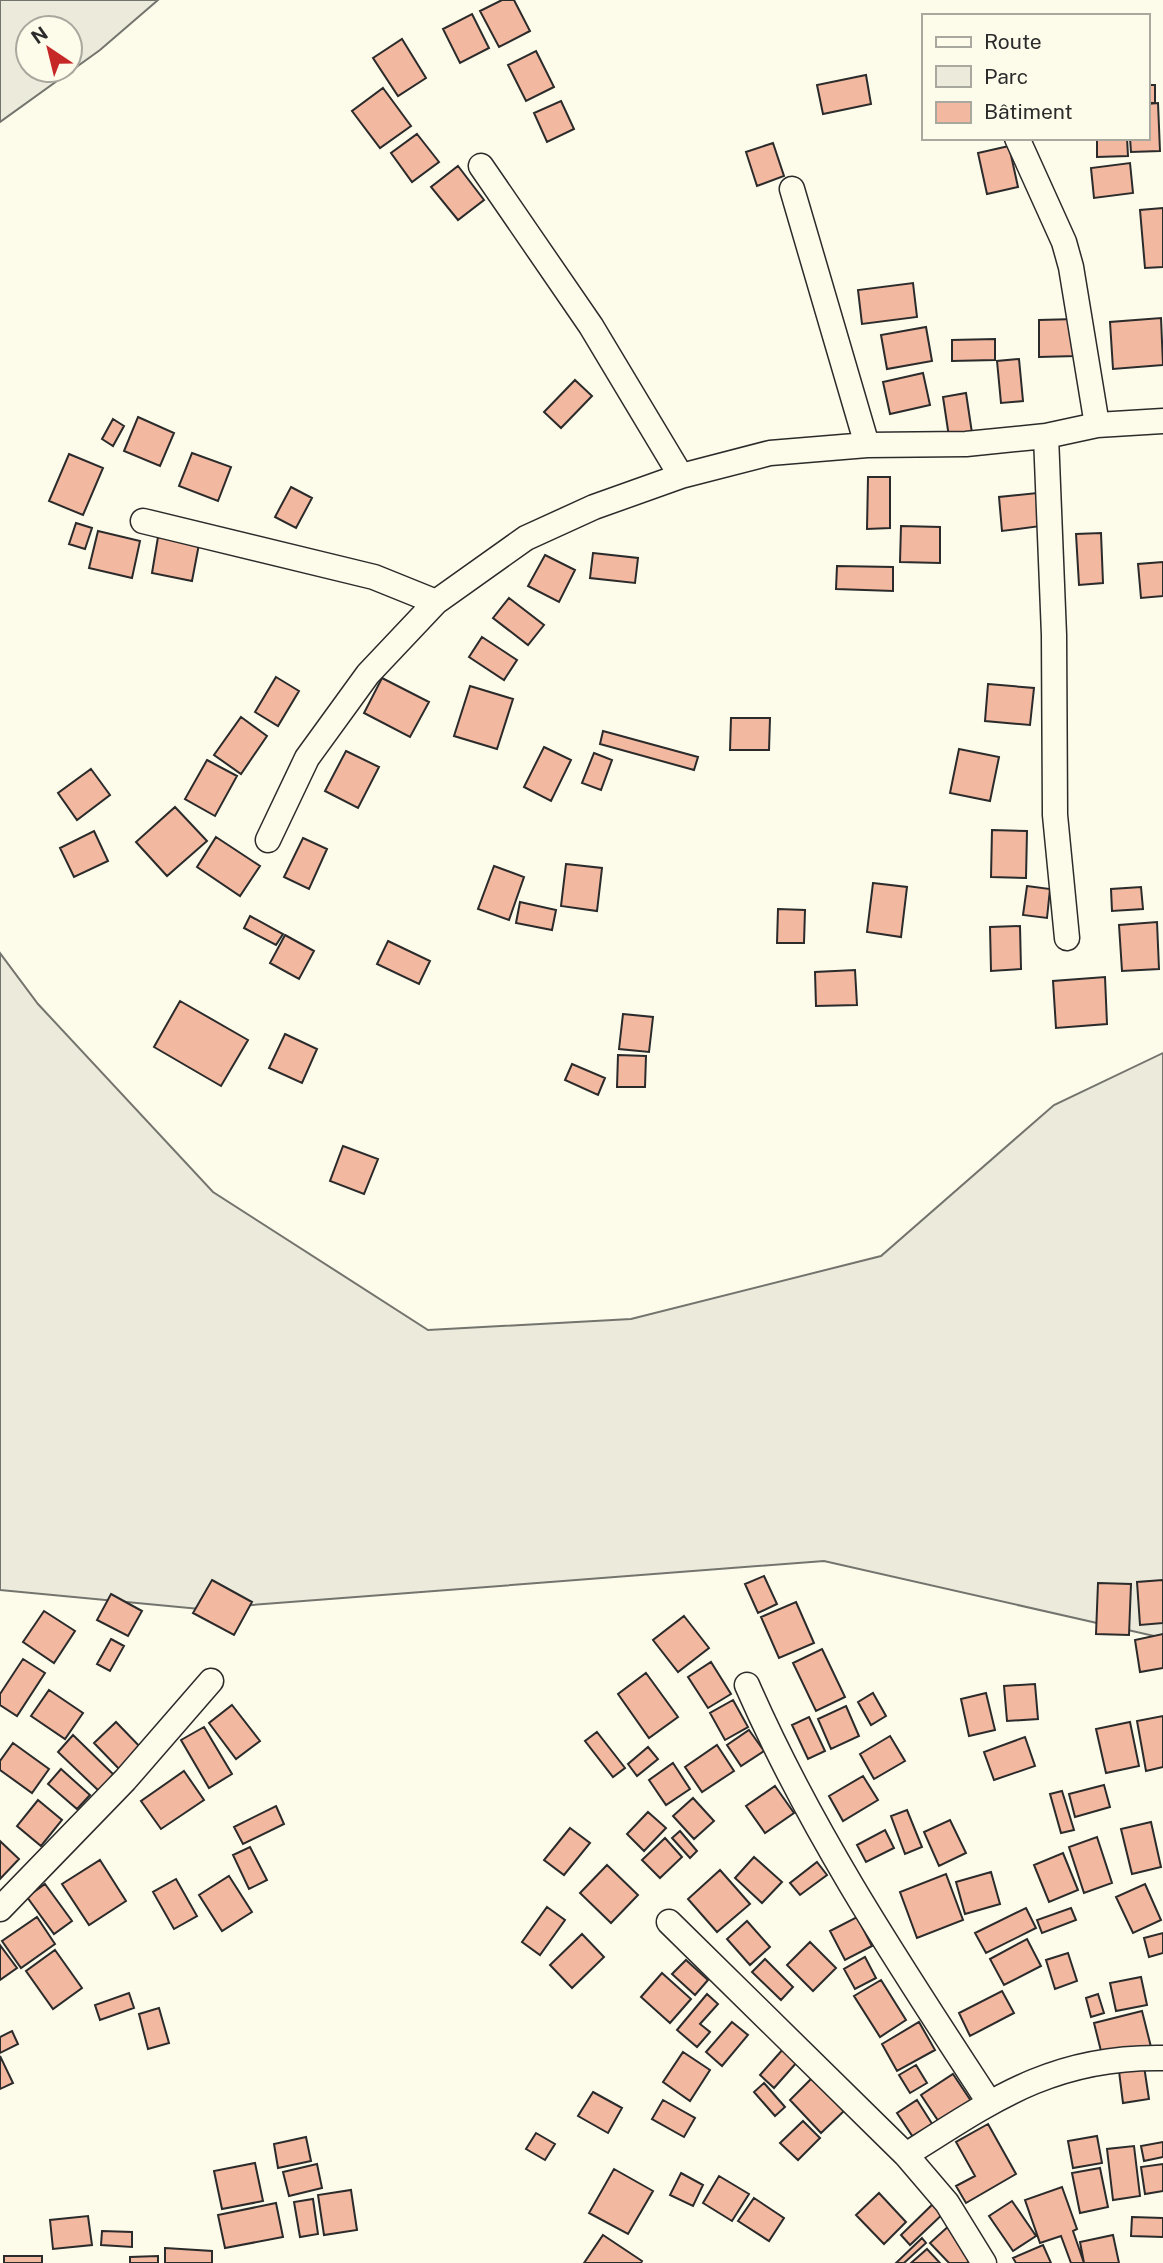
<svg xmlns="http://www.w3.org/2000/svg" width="1163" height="2263" font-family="'Public Sans',sans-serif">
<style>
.green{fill:#ecebdb;stroke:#74746e;stroke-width:2;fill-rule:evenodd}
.building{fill:#f2b8a0;stroke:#2b2b2b;stroke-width:2}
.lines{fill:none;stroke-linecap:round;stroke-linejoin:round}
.minor-casing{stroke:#2b2b2b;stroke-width:27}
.minor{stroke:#fdfbea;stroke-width:24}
</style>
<rect width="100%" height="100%" fill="#fdfbea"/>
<path class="green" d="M0 0H158L100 50 0 122ZM28 28H70V70H28Z
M0 953 38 1004 213 1192 428 1330 631 1319 881 1256 1054 1105 1163 1053V1638L824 1561 200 1609 0 1590Z"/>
<path class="building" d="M502 0H514L530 31 499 47 480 11Z
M472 14 489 48 460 63 443 29Z
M402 39 426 78 398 96 373 58Z
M536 51 554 87 526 101 508 65Z
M866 75 871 104 823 114 817 85Z
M1147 85H1155V103H1147Z
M383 88 411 126 380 148 352 111Z
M561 101 574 129 547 142 534 113Z
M1158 103 1160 151 1131 152 1130 138H1147V104Z
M417 134 439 162 412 182 391 153Z
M1097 138H1127L1128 156 1097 157Z
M773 143 784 176 757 186 746 152Z
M1009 146 1018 187 987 194 978 153Z
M1130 163 1133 193 1094 198 1091 168Z
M458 166 484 200 458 220 431 187Z
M1163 208V267L1145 268 1140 210Z
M913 283 917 317 862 324 858 290Z
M1161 318 1163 365 1113 369 1110 322Z
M1076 319V356L1039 357V320Z
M926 327 932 361 887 369 881 335Z
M995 339V360L952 361V340Z
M1019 359 1023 401 1001 403 997 361Z
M923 373 930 405 890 414 883 382Z
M575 380 592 396 561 428 544 412Z
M966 393 972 433 949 437 943 397Z
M138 417 174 433 160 466 124 451Z
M113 419 124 426 113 446 102 439Z
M192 453 231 467 218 501 179 486Z
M69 454 103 468 83 515 49 501Z
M868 477H890V528L867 529Z
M291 487 312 498 296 528 275 517Z
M1037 493 1041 526 1002 531 999 497Z
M76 523 92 528 85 549 69 544Z
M901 526 940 527V563L900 562Z
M98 531 140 541 132 578 89 568Z
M1101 533 1103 583 1079 585 1076 534Z
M158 537 199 544 192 581 152 573Z
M593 553 638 558 635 583 590 578Z
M545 555 575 570 559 602 528 586Z
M1163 562V596L1141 598 1138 564Z
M837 566 893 567V591L836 589Z
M509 598 544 625 528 645 493 618Z
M482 637 517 660 504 680 469 657Z
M276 677 299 691 278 726 255 712Z
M382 678 429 702 410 737 364 713Z
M988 684 1034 688 1030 725 985 721Z
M470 686 513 699 497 749 454 736Z
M241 717 267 736 241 774 214 755Z
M731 718H770L769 750H730Z
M603 731 698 757 694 770 600 744Z
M544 747 571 760 551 801 524 787Z
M959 749 999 757 990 801 950 793Z
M346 751 379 767 358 808 325 791Z
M594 753 612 760 601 790 582 783Z
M207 760 237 776 215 816 185 799Z
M91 769 110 795 77 820 58 793Z
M175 807 207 841 167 876 136 842Z
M992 830 1027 831 1026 878 991 877Z
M94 831 108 861 74 877 60 848Z
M216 837 260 866 240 896 197 867Z
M303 838 327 849 309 889 284 877Z
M566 864 602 868 597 911 561 906Z
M494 866 524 877 509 920 478 909Z
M873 883 907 887 901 937 867 932Z
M1027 886 1050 889 1047 918 1023 915Z
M1141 887 1143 909 1112 911 1111 889Z
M520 902 556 910 552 930 516 923Z
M778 909 805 910 804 943H777Z
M250 916 283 934 276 945 244 928Z
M1157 922 1159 969 1122 971 1119 925Z
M1020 926 1021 969 991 971 990 927Z
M285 935 314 951 299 979 270 963Z
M388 941 430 961 419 984 377 964Z
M855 970 857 1005 816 1006 815 972Z
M1105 977 1107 1024 1056 1028 1053 981Z
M180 1001 248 1040 221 1086 154 1047Z
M623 1014 653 1017 649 1052 619 1049Z
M285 1034 317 1049 302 1083 269 1068Z
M618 1055 646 1056 645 1087H617Z
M572 1064 605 1078 598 1095 565 1080Z
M343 1146 378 1159 364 1194 330 1181Z
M764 1576 777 1604 758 1613 745 1584Z
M212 1580 252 1602 234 1635 193 1613Z
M1163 1580V1623L1140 1625 1137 1582Z
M1098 1583 1131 1584 1129 1635 1096 1634Z
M111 1594 142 1611 128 1636 97 1620Z
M796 1602 814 1643 779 1658 761 1617Z
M44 1611 75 1631 54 1663 23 1642Z
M684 1616 709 1648 678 1672 653 1640Z
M1163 1634V1668L1140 1672 1135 1640Z
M111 1639 124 1646 110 1671 97 1664Z
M822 1649 845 1697 816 1711 793 1663Z
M23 1659 45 1673 17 1716 0 1705V1694Z
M711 1662 731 1694 708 1708 688 1677Z
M646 1673 678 1717 649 1738 618 1694Z
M1035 1684 1038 1719 1007 1721 1004 1686Z
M49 1690 83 1713 65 1739 31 1716Z
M873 1693 886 1716 871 1725 858 1702Z
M986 1693 995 1730 969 1736 961 1699Z
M733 1700 748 1727 725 1740 710 1713Z
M232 1705 260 1741 236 1759 209 1723Z
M846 1706 859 1736 831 1749 818 1719Z
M1163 1716V1767L1146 1771 1137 1721Z
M809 1717 825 1751 808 1759 792 1725Z
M116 1722 145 1752 123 1773 94 1743Z
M1130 1722 1139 1766 1106 1773 1096 1729Z
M204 1727 232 1774 209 1788 181 1740Z
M749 1730 764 1751 741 1766 727 1745Z
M597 1732 625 1768 613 1777 585 1741Z
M73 1735 114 1775 99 1791 58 1752Z
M890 1736 905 1761 874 1779 860 1754Z
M1025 1737 1035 1766 994 1780 984 1752Z
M13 1743 49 1769 32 1793 0 1770V1761Z
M717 1745 734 1771 702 1792 685 1767Z
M648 1747 658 1759 637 1776 628 1764Z
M673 1763 690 1789 666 1805 649 1780Z
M61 1769 90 1795 77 1809 48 1784Z
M184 1771 204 1800 161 1829 141 1801Z
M863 1776 878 1800 843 1821 829 1796Z
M1104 1785 1110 1807 1075 1817 1069 1794Z
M775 1786 794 1813 765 1833 746 1806Z
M1062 1791 1074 1830 1061 1833 1050 1794Z
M693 1798 714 1821 694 1839 673 1816Z
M38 1800 62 1820 41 1846 17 1826Z
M276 1806 284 1824 243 1844 234 1827Z
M907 1810 922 1847 905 1854 891 1816Z
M648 1812 666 1828 644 1851 627 1834Z
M950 1820 966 1853 939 1866 924 1832Z
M1151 1822 1161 1867 1132 1874 1121 1829Z
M570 1828 590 1843 564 1875 544 1860Z
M885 1830 894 1848 866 1862 857 1845Z
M680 1831 697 1851 690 1858 672 1838Z
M1097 1837 1112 1883 1084 1893 1069 1847Z
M665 1838 682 1857 660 1878 642 1860Z
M0 1841 19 1859 0 1879Z
M250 1847 267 1880 249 1889 233 1855Z
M1063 1853 1078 1890 1049 1902 1034 1865Z
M754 1857 782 1882 762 1903 735 1878Z
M100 1860 126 1901 89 1925 62 1884Z
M817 1862 827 1875 800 1895 790 1883Z
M607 1865 638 1895 611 1923 580 1893Z
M720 1870 750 1904 717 1932 688 1899Z
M991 1872 1000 1904 965 1914 956 1882Z
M946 1874 963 1920 917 1938 900 1892Z
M229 1876 252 1912 222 1931 199 1895Z
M176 1879 197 1916 174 1929 153 1892Z
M45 1884 72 1921 54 1934 27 1897Z
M1145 1884 1161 1920 1133 1933 1116 1897Z
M547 1907 565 1920 540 1955 522 1942Z
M1026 1908 1036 1928 986 1953 975 1933Z
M1071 1908 1076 1920 1042 1933 1037 1920Z
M37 1917 55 1944 21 1968 2 1941Z
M857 1917 872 1946 845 1960 830 1931Z
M747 1921 770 1947 750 1965 727 1939Z
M1163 1933V1953L1149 1957 1144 1938Z
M582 1934 604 1957 572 1988 550 1965Z
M1027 1939 1041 1966 1004 1985 990 1959Z
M810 1942 836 1968 813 1991 787 1965Z
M0 1945 17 1968 0 1980Z
M55 1950 82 1988 53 2009 26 1971Z
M1068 1953 1077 1981 1055 1989 1046 1960Z
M865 1957 876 1978 855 1989 844 1969Z
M765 1959 793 1987 781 2000 752 1972Z
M686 1960 708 1980 695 1995 672 1974Z
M662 1973 691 1999 670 2023 641 1997Z
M1141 1977 1147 2005 1116 2011 1110 1983Z
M881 1980 906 2020 880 2037 854 1996Z
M1002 1991 1014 2013 970 2036 959 2013Z
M129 1993 134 2008 100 2020 95 2005Z
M707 1994 718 2004 700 2024 710 2032 697 2047 677 2030Z
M1098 1994 1104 2013 1091 2017 1086 1998Z
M159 2008 169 2043 148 2049 139 2014Z
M1142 2011 1151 2047 1103 2059 1094 2023Z
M732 2022 748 2035 722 2066 706 2052Z
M919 2022 935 2050 897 2071 882 2044Z
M12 2031 18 2044 0 2053V2037Z
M784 2048 798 2061 774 2088 760 2075Z
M683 2052 710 2070 690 2101 663 2082Z
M0 2056 13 2083 0 2089Z
M916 2065 927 2083 910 2093 899 2075Z
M1144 2066 1149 2099 1123 2103 1119 2071Z
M953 2074 973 2104 941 2125 921 2095Z
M812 2078 844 2111 821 2133 790 2100Z
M764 2083 785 2107 775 2116 754 2092Z
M593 2092 622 2108 608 2133 578 2116Z
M663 2100 695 2118 684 2137 652 2119Z
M917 2100 936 2130 917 2143 897 2113Z
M803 2121 820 2138 798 2160 780 2143Z
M988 2124 1016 2174 966 2203 956 2186 975 2176 956 2142Z
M536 2133 555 2144 545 2160 526 2149Z
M1097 2136 1102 2163 1073 2168 1068 2141Z
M306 2137 311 2161 278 2168 274 2144Z
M1163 2142V2157L1144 2161 1141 2146Z
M1134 2146 1140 2196 1113 2200 1107 2149Z
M255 2163 263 2201 222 2209 214 2171Z
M317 2164 322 2188 289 2196 283 2172Z
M1163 2164V2191L1145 2194 1141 2167Z
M1100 2168 1108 2207 1080 2213 1072 2173Z
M614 2169 653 2191 628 2234 589 2213Z
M681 2173 703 2185 693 2206 670 2195Z
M719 2176 749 2194 732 2221 703 2203Z
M1062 2187 1077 2229 1073 2231 1084 2263H1071L1061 2236 1040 2243 1025 2200Z
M351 2190 357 2230 324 2235 318 2195Z
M879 2193 906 2222 884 2244 856 2215Z
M754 2198 784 2218 769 2241 738 2221Z
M313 2199 318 2234 300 2237 294 2202Z
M937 2200 947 2210 910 2245 901 2235Z
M1012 2201 1036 2236 1013 2251 989 2216Z
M276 2203 283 2237 225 2248 218 2215Z
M88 2216 92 2245 53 2249 50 2220Z
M1132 2217 1163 2218V2237L1131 2236Z
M951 2224 977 2254 967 2263H949L930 2243Z
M102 2231 132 2232V2247L101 2245Z
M603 2235 642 2261 641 2263H584Z
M1113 2235 1119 2263H1084L1080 2242Z
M922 2238 926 2243 904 2263H896Z
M1043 2245 1051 2263H1016L1013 2258Z
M165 2248 212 2251V2263H165Z
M927 2249 940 2263H911Z
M4 2256H42V2263H4Z
M158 2256V2263H130V2257Z"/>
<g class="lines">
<g class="minor-casing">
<path id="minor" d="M1017 138 1064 242 1071 267 1097 425
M481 166 591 326 681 476
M792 189 867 445
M1046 436 1054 635 1055 815 1067 938
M143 521 374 577 436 602
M268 840 307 758 368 674 436 602 526 538 594 507 681 476 770 453 867 445 966 444 1046 436 1097 425 1163 421
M747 1685C812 1834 901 1967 989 2102
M0 1909 125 1780 211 1681
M669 1922 906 2155 947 2203 984 2263
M906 2155C994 2099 1054 2056 1163 2058"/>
</g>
<use href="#minor" class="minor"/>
</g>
<rect x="922" y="14" width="228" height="126" fill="#fdfbea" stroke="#a9a89e" stroke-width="2"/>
<rect x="936" y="37" width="35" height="10" fill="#fdfbea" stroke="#a9a89e" stroke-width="2"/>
<text x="984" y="49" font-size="21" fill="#2b2b2b">Route</text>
<rect x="936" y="66" width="35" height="21" fill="#ecebdb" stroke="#a9a89e" stroke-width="2"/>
<text x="984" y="84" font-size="21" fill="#2b2b2b">Parc</text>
<rect x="936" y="102" width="35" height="21" fill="#f2b8a0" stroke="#a9a89e" stroke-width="2"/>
<text x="984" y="119" font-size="21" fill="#2b2b2b">Bâtiment</text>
<g transform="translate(49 49) rotate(325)"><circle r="33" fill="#fdfbea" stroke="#a9a89e" stroke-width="2"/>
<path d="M0-5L12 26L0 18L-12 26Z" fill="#c62828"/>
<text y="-10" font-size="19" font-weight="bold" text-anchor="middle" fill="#2b2b2b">N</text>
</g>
</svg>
